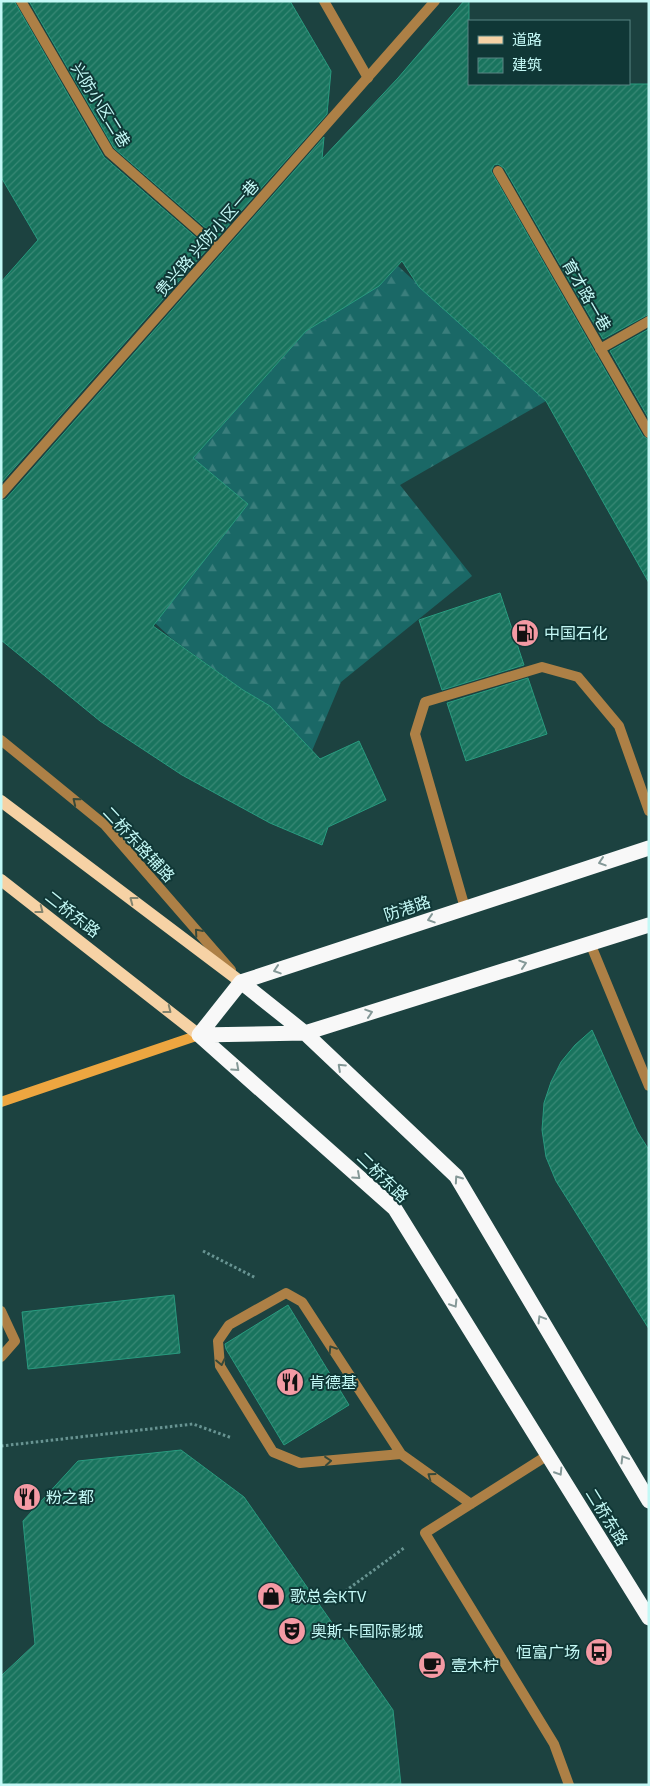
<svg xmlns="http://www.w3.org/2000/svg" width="650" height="1786" font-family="'Exo 2','Noto Sans SC',sans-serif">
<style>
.forest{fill:url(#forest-firs)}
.building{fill:url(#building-hatch);stroke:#299b7f}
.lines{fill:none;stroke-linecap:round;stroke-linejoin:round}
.path{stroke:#689492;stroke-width:3;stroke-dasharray:2.5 2.5;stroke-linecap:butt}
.lane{stroke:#ad8046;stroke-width:10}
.street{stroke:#ad8046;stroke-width:10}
.secondary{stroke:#eda640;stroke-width:10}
.primary{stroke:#f6d2a5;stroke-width:12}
.highway{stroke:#f8f8f8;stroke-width:15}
.oneway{stroke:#37493a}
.oneway2{stroke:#849897}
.oneway3{stroke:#83846e}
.labels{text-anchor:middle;stroke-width:4;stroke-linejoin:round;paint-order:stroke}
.street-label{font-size:16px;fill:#c4f9f6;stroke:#103736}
.poi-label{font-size:16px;fill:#c4f9f6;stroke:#103736;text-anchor:start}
</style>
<defs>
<pattern id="forest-firs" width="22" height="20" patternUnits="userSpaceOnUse" patternTransform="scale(1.25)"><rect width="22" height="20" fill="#1a6866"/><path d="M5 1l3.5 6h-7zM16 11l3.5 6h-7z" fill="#3a7e7c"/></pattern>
<pattern id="building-hatch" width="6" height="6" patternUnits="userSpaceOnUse" patternTransform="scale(1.25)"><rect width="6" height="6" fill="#19745e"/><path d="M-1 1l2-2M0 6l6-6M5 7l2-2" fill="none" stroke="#398976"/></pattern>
</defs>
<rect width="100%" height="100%" fill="#1c4240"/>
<path class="forest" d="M398 266 546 401 400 485 472 576 341 682 312 751 270 706 243 690 171 638 155 623 248 504 193 458 306 331 381 284Z"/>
<path class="building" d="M1 1H14L104 157 208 248 1 483V282L38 240 1 177Z
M29 1H290L331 71 327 114 217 238 114 148Z
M464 1H469V84H649V314L603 339 504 168 498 164 494 165 491 171 643 436 649 440V583L546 401 419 287 402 261 379 286 306 331 193 458 248 504 153 626 243 690 270 706 320 759 359 741 386 800 328 827 322 845 270 823 182 775 100 721 1 640V501L6 499 324 137 322 159 398 78Z
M649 329V419L610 351Z
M500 593 524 665 442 690 419 620Z
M528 678 547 734 466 761 447 703Z
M592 1030 637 1131 649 1150V1329L556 1181 546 1157 542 1130 544 1103 551 1082 561 1062 575 1045Z
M174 1295 180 1353 28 1369 22 1312Z
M288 1305 349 1405 284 1445 226 1349 225 1344Z
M181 1450 244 1497 393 1710 401 1785H1V1676L35 1644 23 1521 78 1461Z"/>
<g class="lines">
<path class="path" d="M203 1251 256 1278
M1 1446 193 1424 232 1438
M329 1603 404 1548"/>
<path class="lane" d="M21 1 109 152 218 248
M324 1 368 78
M498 171 649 433
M600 349 649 321
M465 908 415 734 425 702 542 667 578 677 619 726 649 811
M590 943 649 1086
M1 1311 15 1341 1 1357
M401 1454 300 1463 273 1452 220 1366 218 1341 229 1325 286 1293 302 1302 401 1454 471 1504
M548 1455 425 1533 554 1744 569 1785"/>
<path class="street" d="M1 494 435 1
M1 740 105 825 231 970"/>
<path class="secondary" d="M1 1102 199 1035"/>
<path class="primary" d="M1 801 241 982
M1 880 199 1035"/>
<path class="highway" d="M241 982 305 1033 456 1176 649 1501
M199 1035 395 1209 649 1618
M199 1035 241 982 649 848
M199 1035 305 1033 649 925"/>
</g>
<defs><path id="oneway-chevron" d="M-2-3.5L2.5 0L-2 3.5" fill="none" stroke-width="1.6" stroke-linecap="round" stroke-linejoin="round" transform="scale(1.25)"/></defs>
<g class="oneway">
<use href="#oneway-chevron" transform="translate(76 801) rotate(-141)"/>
<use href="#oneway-chevron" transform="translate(198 932) rotate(-131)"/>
<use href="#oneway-chevron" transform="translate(332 1349) rotate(-123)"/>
<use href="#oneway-chevron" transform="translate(221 1362) rotate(78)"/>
<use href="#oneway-chevron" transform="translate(328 1461) rotate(-5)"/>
<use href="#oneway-chevron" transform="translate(431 1476) rotate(-144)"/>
</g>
<g class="oneway2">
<use href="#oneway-chevron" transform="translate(602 862) rotate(162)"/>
<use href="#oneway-chevron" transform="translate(431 919) rotate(162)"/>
<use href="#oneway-chevron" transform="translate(523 964) rotate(-18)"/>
<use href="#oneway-chevron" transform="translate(277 970) rotate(162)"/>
<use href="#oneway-chevron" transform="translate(369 1013) rotate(-18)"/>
<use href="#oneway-chevron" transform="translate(341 1067) rotate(-137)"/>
<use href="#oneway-chevron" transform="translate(236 1068) rotate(42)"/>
<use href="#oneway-chevron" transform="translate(357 1176) rotate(42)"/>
<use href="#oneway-chevron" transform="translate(458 1179) rotate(-125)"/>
<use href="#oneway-chevron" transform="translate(454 1304) rotate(58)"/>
<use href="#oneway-chevron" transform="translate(541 1319) rotate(-121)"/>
<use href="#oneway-chevron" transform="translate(624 1459) rotate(-121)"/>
<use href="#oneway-chevron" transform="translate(559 1472) rotate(58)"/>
</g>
<g class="oneway3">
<use href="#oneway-chevron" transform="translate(133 900) rotate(-143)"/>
<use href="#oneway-chevron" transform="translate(40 910) rotate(38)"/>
<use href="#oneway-chevron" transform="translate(168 1010) rotate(38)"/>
</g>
<defs>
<g id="fuel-disc" transform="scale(1.4375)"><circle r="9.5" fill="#f49aa4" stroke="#103736"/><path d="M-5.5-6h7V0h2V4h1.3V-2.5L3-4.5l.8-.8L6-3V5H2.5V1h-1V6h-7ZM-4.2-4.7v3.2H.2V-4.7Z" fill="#111"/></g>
<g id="restaurant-disc" transform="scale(1.4375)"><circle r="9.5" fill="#f49aa4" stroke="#103736"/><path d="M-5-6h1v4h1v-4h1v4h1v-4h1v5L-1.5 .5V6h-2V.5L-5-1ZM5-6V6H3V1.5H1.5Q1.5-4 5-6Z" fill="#111"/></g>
<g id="shop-disc" transform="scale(1.4375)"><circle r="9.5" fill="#f49aa4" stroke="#103736"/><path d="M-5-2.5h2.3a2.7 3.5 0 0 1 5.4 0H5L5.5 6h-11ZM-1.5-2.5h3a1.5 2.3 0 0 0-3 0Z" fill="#111"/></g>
<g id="theatre-disc" transform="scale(1.4375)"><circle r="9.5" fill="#f49aa4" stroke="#103736"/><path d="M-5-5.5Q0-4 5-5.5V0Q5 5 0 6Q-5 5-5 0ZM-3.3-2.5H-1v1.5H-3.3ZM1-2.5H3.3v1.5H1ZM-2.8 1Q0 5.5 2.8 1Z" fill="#111"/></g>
<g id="bus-disc" transform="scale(1.4375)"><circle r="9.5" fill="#f49aa4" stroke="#103736"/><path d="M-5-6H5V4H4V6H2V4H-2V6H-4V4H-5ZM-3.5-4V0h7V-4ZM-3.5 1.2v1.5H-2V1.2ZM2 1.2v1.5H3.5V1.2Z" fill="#111"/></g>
<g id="cafe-disc" transform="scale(1.4375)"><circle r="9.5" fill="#f49aa4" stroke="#103736"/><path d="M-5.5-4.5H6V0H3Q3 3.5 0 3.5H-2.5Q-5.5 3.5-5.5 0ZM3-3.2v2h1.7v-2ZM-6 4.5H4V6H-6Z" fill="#111"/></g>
</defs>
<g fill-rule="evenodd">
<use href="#fuel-disc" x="525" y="633"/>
<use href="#restaurant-disc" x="290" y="1382"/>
<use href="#restaurant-disc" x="27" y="1497"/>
<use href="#shop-disc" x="271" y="1596"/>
<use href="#theatre-disc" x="292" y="1631"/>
<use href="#bus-disc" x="599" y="1652"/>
<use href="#cafe-disc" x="432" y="1665"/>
</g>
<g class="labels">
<g class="street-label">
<text transform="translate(101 105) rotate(58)" y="6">兴防小区二巷</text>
<text transform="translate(207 238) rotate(-49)" y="6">贵兴路 兴防小区一巷</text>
<text transform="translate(587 295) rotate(60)" y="6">育才路一巷</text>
<text transform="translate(139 844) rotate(47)" y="6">二桥东路辅路</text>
<text transform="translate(407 908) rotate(-18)" y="6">防港路</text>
<text transform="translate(73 914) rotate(38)" y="6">二桥东路</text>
<text transform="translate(383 1177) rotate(44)" y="6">二桥东路</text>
<text transform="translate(607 1517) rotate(58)" y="6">二桥东路</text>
</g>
<g class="poi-label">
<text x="544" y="639">中国石化</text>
<text x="309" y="1388">肯德基</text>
<text x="46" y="1503">粉之都</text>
<text x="290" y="1602">歌总会KTV</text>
<text x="311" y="1637">奥斯卡国际影城</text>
<text x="580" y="1658" text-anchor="end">恒富广场</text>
<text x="451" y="1671">壹木柠</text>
</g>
</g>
<rect width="650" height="1786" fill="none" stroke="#c4f9f6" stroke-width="5"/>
<rect x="468" y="20" width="162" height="65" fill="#103736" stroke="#588583"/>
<rect x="478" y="36" width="25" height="8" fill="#f6d2a5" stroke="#588583"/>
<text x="512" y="45" font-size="15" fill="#c4f9f6">道路</text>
<rect x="478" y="58" width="25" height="15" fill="url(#building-hatch)" stroke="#588583"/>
<text x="512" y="70" font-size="15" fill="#c4f9f6">建筑</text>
</svg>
